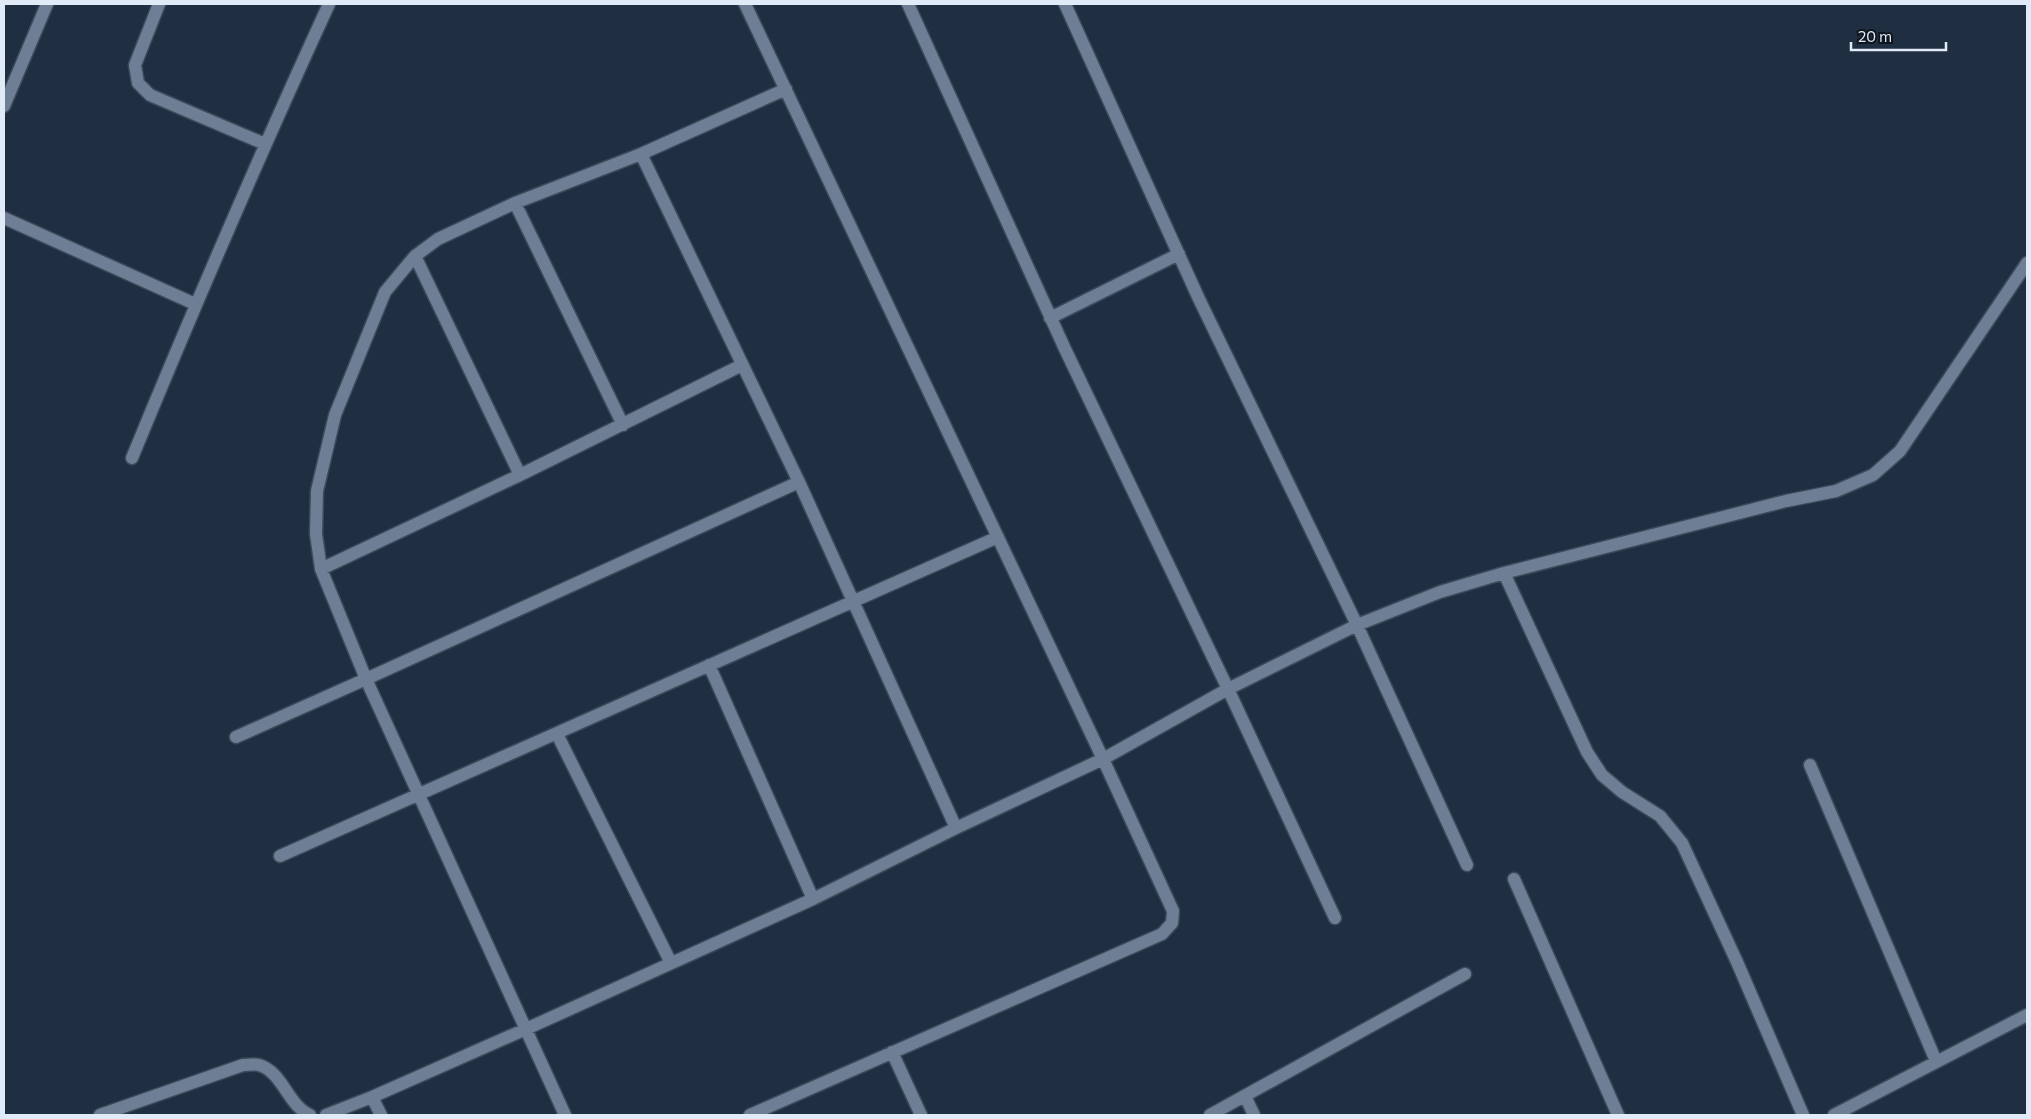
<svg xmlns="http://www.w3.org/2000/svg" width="2031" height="1119" font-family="Commissioner,sans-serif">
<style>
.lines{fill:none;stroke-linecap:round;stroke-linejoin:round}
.minor-casing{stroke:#3c495a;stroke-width:15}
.minor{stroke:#6d7e95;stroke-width:12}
</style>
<rect width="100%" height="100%" fill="#202e41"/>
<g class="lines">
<g class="minor-casing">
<path id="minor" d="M159 4 135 65 138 83 150 95 265 144
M745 4 1103 759 1173 911 1172 923 1162 934 750 1115
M908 4 1065 349 1228 689 1335 918
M1065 4 1199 299 1357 625 1467 865
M4 106 47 4
M641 154 799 482 956 828
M515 203 623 425
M4 218 195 304
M415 256 520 475
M1050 318 1179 254
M132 458C195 305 260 154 329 4
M321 569 520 475 742 365
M1504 573 1587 752 1602 775 1622 792 1660 816 1682 843 1737 962 1803 1115
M709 665 813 899
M557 734 671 963
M236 737 366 679 799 482
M1810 765 1936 1061
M280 856 998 537
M1514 879 1618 1115
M892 1052 921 1115
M1245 1096 1254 1115
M372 1097 381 1115
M100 1115 243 1065C248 1065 255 1064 259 1065 283 1072 288 1106 310 1115
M326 1115 372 1097 526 1029 813 899 956 828 1103 759 1228 689 1357 625 1440 592 1504 573 1786 501 1836 491 1873 475 1900 451 2027 263
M565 1115 366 679 321 569 316 534 317 491 335 415 385 292 415 256 438 239 515 203 641 154 786 89
M1210 1115 1465 974
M1834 1115 2027 1015"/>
</g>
<use href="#minor" class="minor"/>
</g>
<rect width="2031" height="1119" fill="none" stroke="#e1eaf7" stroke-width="10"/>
<path d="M1851 42v8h95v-8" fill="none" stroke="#e1eaf7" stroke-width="2.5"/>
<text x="1858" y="42" font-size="15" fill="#e1eaf7" stroke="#0f161f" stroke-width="4" paint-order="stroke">20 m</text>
</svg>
